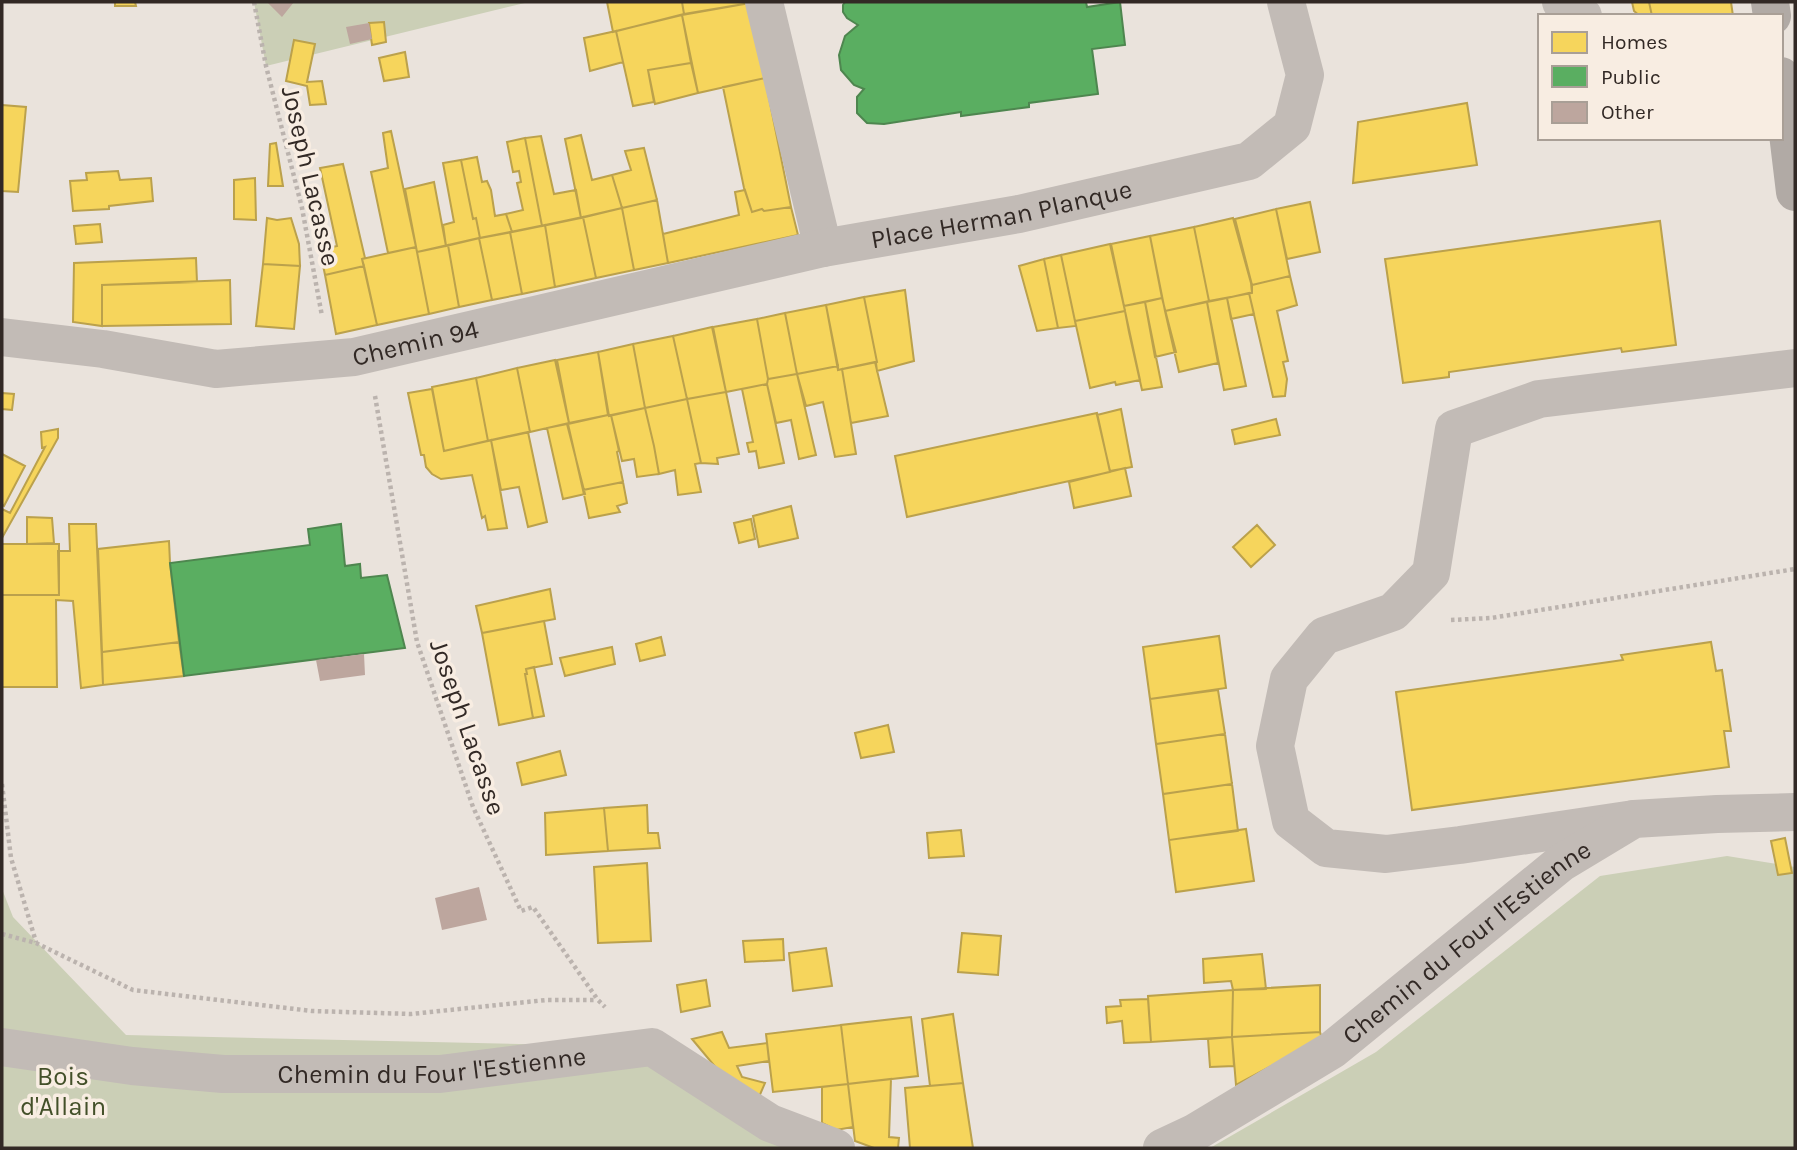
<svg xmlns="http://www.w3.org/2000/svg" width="1797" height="1150" font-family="Karla,sans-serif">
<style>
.green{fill:#cbcfb6}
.homes{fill:#f6d55c;stroke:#bba14c;stroke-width:2}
.public{fill:#5aae61;stroke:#4e864f;stroke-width:2}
.building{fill:#bda69e}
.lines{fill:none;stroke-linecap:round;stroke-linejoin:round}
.path{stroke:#bbb3ae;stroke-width:4.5;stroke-dasharray:3.5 3.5;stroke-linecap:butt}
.minor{stroke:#c2bbb6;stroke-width:38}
.major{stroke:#b1aaa5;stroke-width:38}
.labels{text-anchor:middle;stroke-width:7;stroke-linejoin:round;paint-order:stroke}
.street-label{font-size:26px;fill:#322925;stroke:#f8ede2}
.park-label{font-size:26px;fill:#435029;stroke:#f8ede2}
</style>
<rect width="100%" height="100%" fill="#eae3dc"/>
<path class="green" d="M254 2H529L266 66Z
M1727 856 1795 867V1148H1210L1376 1052 1600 876Z
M2 889 13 917 126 1035 652 1047 820 1148H2Z"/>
<path class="homes" d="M115 2H135L136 6H115Z
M607 2H682L684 14 613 32Z
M682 2H749L750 3 684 14Z
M1632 2H1649L1652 16H1640L1634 11Z
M1649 2H1731L1733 16H1652Z
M750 3 765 78 698 93 682 15Z
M682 15 691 63 648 70 654 102 633 106 616 31Z
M384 22 386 42 372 45 369 23Z
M616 31 623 62 590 71 584 38Z
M294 40 315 44 307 82 322 81 326 104 310 105 307 86 286 81Z
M405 52 409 77 384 81 379 58Z
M691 63 698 93 655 104 648 70Z
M765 78 791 207 764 211 762 209 752 212 744 188 723 87Z
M1467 103 1477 165 1353 183 1358 122Z
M2 105 26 107 18 192 2 191Z
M391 131 416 247 388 253 371 172 388 168 383 133Z
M581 135 592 180 612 175 622 208 581 218 565 139Z
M541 136 554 194 576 190 581 218 542 226 525 138Z
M525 138 542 226 512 232 506 214 523 210 517 183 521 182 519 171 513 172 507 142Z
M276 143 283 186H268L270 144Z
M644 148 657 200 622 208 612 175 631 170 625 151Z
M477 157 482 182 487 181 491 190 495 216 506 214 512 232 480 238 476 218 473 219 461 160Z
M461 160 473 219 476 218 480 238 446 246 443 225 454 222 443 163Z
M343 164 365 258 362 259 364 266 325 275 320 250 337 246 320 168Z
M118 171 120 180 151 178 153 201 109 206V209L73 211 70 181 87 180 86 173Z
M255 178 256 220 234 219V180Z
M434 182 446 246 417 252 405 189Z
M745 190 752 212 762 209 764 211 791 207 798 235 668 263 663 234 739 215 735 192Z
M657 200 668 263 634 270 622 208Z
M1310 202 1320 252 1287 259 1276 209Z
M622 208 634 270 596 278 583 217Z
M1276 209 1290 276 1252 285 1235 219Z
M583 217 596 278 555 287 545 225Z
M267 218 277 220 291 218 299 244 300 266 263 264Z
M1233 218 1251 283 1252 293 1209 301 1194 227Z
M1660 221 1676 345 1622 352 1621 348 1449 372V377L1403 383 1385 259Z
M100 224 102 242 76 244 74 226Z
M545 225 555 287 522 294 510 232Z
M1194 227 1209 301 1165 311 1150 236Z
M510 232 522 294 492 300 479 238Z
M1150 236 1162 298 1124 306 1111 244Z
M479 238 492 300 459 307 448 245Z
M1110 244 1125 311 1075 321 1061 255Z
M448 245 459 307 429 314 417 252Z
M416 247 429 314 377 325 362 259Z
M1061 255 1076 326 1058 328 1044 259Z
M196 258 197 282 102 285V326L73 322 74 263Z
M1044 259 1058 328 1037 331 1019 266Z
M263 264 300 266 294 329 256 326Z
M364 266 377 325 336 334 325 275Z
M1290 276 1297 305 1277 311 1288 361 1283 362 1287 379 1285 396 1273 397 1249 293H1252V285Z
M230 280 231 324 102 326V285Z
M905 290 914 361 877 371 876 363 877 362 864 297Z
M1249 293 1254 314 1231 319 1227 298Z
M864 297 877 362 838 370 826 305Z
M1162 298 1176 352 1155 357 1145 302Z
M1227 298 1246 386 1224 390 1207 302Z
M1145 302 1162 387 1142 390 1129 332 1124 306Z
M1207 302 1218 363 1179 372 1165 311Z
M826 305 838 366 797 374 785 313Z
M1125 311 1140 380 1116 385 1115 382 1090 388 1075 321Z
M785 313 797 374 768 379 757 319Z
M757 319 768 379 767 384 726 392 713 327Z
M712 327 726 392 687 399 673 336Z
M673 336 687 399 645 408 633 344Z
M633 344 645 408 609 416 598 352Z
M598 352 608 415 569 423 557 360Z
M555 360 569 423 530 432 517 368Z
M875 362 888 416 851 423 842 369Z
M838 366V370L842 369 856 454 835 457 823 402 806 406 797 374Z
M517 368 530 432 488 441 476 378Z
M797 374 816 455 799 459 791 420 776 423 767 384 768 379Z
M476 378 488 441 444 451 432 387Z
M767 384 784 463 759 468 756 451 749 452 747 443 753 442 742 389Z
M432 389 444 451 491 440 507 528 488 530 485 516 482 518 472 475 441 479 432 474 426 467 424 455H421L408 393Z
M726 392 739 454 717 458 718 464 701 463 687 399Z
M2 393 14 394 12 410 2 409Z
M687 399 701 463 695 464 701 492 678 495 675 470 659 474 654 446 645 408Z
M645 408 654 446 659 474 637 477 634 459 622 461 611 415Z
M1121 409 1132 467 1110 471 1097 415Z
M1097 413 1110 472 907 517 895 456Z
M608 415H611L619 451 617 452 623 482 583 490 568 424Z
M1276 419 1280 435 1235 444 1232 430Z
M567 424 585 494 563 499 547 428Z
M58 429V438L2 538V509L10 513 45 447 42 448 41 432Z
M528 432 547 522 528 527 519 487 501 490 491 440Z
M2 454 25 466 4 506 2 505Z
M1125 468 1131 496 1074 508 1069 482Z
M623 482 627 503 617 506 620 512 589 518 583 490Z
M791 506 798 538 759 547 753 516Z
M27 517 52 518 54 543 27 544Z
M751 519 755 539 739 543 734 523Z
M69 524H96L103 685 81 688 73 601 56 600 57 687H2V595H59L58 551H70Z
M1257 525 1275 545 1251 567 1233 547Z
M169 541 170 563 179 642 102 652 98 549Z
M2 544H59V595H2Z
M550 589 555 619 482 633 476 606Z
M544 621 552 664 526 669 527 674H525L533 718 499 725 482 633Z
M1219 636 1226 688 1150 699 1143 647Z
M661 637 665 655 640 661 636 644Z
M179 642 184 676 103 685 102 652Z
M1711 642 1716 671 1722 670 1731 731H1724L1729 767 1412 810 1396 692 1609 662 1623 660 1621 655Z
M612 647 615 664 565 676 560 658Z
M534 667 544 716 533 718 525 674H527L526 669Z
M1218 690 1225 734 1156 744 1150 699Z
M888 725 894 752 861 758 855 733Z
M1225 734 1232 784 1163 794 1156 744Z
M560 751 566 775 522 785 517 763Z
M1232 784 1238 831 1169 840 1163 794Z
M647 805 648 833H658L660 848 608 851 604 808Z
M604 808 608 851 546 855 545 813Z
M1246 829 1254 881 1176 892 1169 840Z
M961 830 964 856 929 858 927 833Z
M1785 838 1792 873 1778 875 1771 841Z
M647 863 651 941 598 943 594 867Z
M962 933 1001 936 998 975 958 972Z
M783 939 784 960 745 962 743 941Z
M826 948 832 986 793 991 789 953Z
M1262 954 1266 989 1233 990 1231 981 1204 983 1203 959Z
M706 980 710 1006 681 1012 677 985Z
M1320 985V1032L1232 1037 1233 990Z
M1233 990 1232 1037 1151 1042 1148 996Z
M1148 999 1151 1042 1124 1043 1122 1021 1107 1023 1106 1007 1121 1006 1120 1000Z
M953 1014 963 1083 930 1086 922 1019Z
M911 1017 918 1076 848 1084 841 1025Z
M841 1025 848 1084 773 1092 766 1034Z
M722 1032 729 1048 767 1043 769 1061 737 1066 742 1077 765 1083 759 1097 732 1087 692 1039Z
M1320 1032 1322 1039 1236 1085 1232 1037Z
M1232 1037 1234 1066 1210 1067 1208 1039Z
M891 1079 889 1137 899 1138 898 1148H874L855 1141 848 1084Z
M963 1083 973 1148H910L905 1088Z
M848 1084 853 1127 836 1130 822 1123V1087Z"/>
<path class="public" d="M845 2H1086L1087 7 1120 2 1125 45 1092 49 1098 94 1029 103V107L961 116V112L884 124 867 123 857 113V97L864 89 854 85 841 70 839 55 845 36 858 25 847 18 843 12V5Z
M341 524 345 566 360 564 361 578 387 575 405 648 184 676 170 563 310 545 308 529Z"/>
<path class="building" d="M267 2H294L282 17Z
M369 23 372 39 350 44 346 27Z
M364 654 365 675 320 681 316 660Z
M479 887 487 920 442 930 435 898Z"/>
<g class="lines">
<path class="path" d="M254 2 266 66 302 208 322 316
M375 396 417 642 473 807 521 911 533 907 598 1000 605 1007
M1451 620 1491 618 1795 569
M2 784 11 858 36 942
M2 934 36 943 133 990 312 1011 411 1014 546 1000H597"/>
<g class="minor">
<path d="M764 2 823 248"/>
<path d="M1561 2 1583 16"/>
<path id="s1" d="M2 337 103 349 216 369 354 357 823 248 1019 214 1249 161 1292 126 1305 75 1286 2"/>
<path d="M1634 819 1460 845 1386 854 1326 848 1291 821 1275 746 1289 679 1324 636 1393 612 1431 573 1454 429 1539 399 1795 368"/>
<path id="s2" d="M2 1047 132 1066 223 1074H440L652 1047 770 1123 836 1148"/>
<path id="s3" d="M1162 1148 1194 1133 1332 1050 1561 863 1634 819 1717 814 1795 812"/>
</g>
<path class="major" d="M1770 2 1772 16
M1781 76 1795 192"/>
</g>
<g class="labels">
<g class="street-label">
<text transform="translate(311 176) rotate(77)" y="9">Joseph Lacasse</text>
<text dy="9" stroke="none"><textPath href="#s1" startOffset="1018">Place Herman Planque</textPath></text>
<text dy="9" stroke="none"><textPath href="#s1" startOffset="418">Chemin 94</textPath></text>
<text transform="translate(468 727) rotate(71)" y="9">Joseph Lacasse</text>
<text dy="9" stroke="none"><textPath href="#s3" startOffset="369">Chemin du Four l'Estienne</textPath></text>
<text dy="9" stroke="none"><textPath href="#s2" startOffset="432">Chemin du Four l'Estienne</textPath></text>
</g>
<g class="park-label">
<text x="63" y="1085">Bois<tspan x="63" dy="30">d'Allain</tspan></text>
</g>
</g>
<rect width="1797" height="1150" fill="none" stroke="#322925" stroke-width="7"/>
<rect x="1538" y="14" width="245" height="126" fill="#f8ede2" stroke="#a99f96" stroke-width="2"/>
<rect x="1552" y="32" width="35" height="21" fill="#f6d55c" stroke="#a99f96" stroke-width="2"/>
<text x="1601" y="49" font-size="21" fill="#322925">Homes</text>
<rect x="1552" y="66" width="35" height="21" fill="#5aae61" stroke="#a99f96" stroke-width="2"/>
<text x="1601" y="84" font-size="21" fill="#322925">Public</text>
<rect x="1552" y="102" width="35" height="21" fill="#bda69e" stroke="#a99f96" stroke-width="2"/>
<text x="1601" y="119" font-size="21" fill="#322925">Other</text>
</svg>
